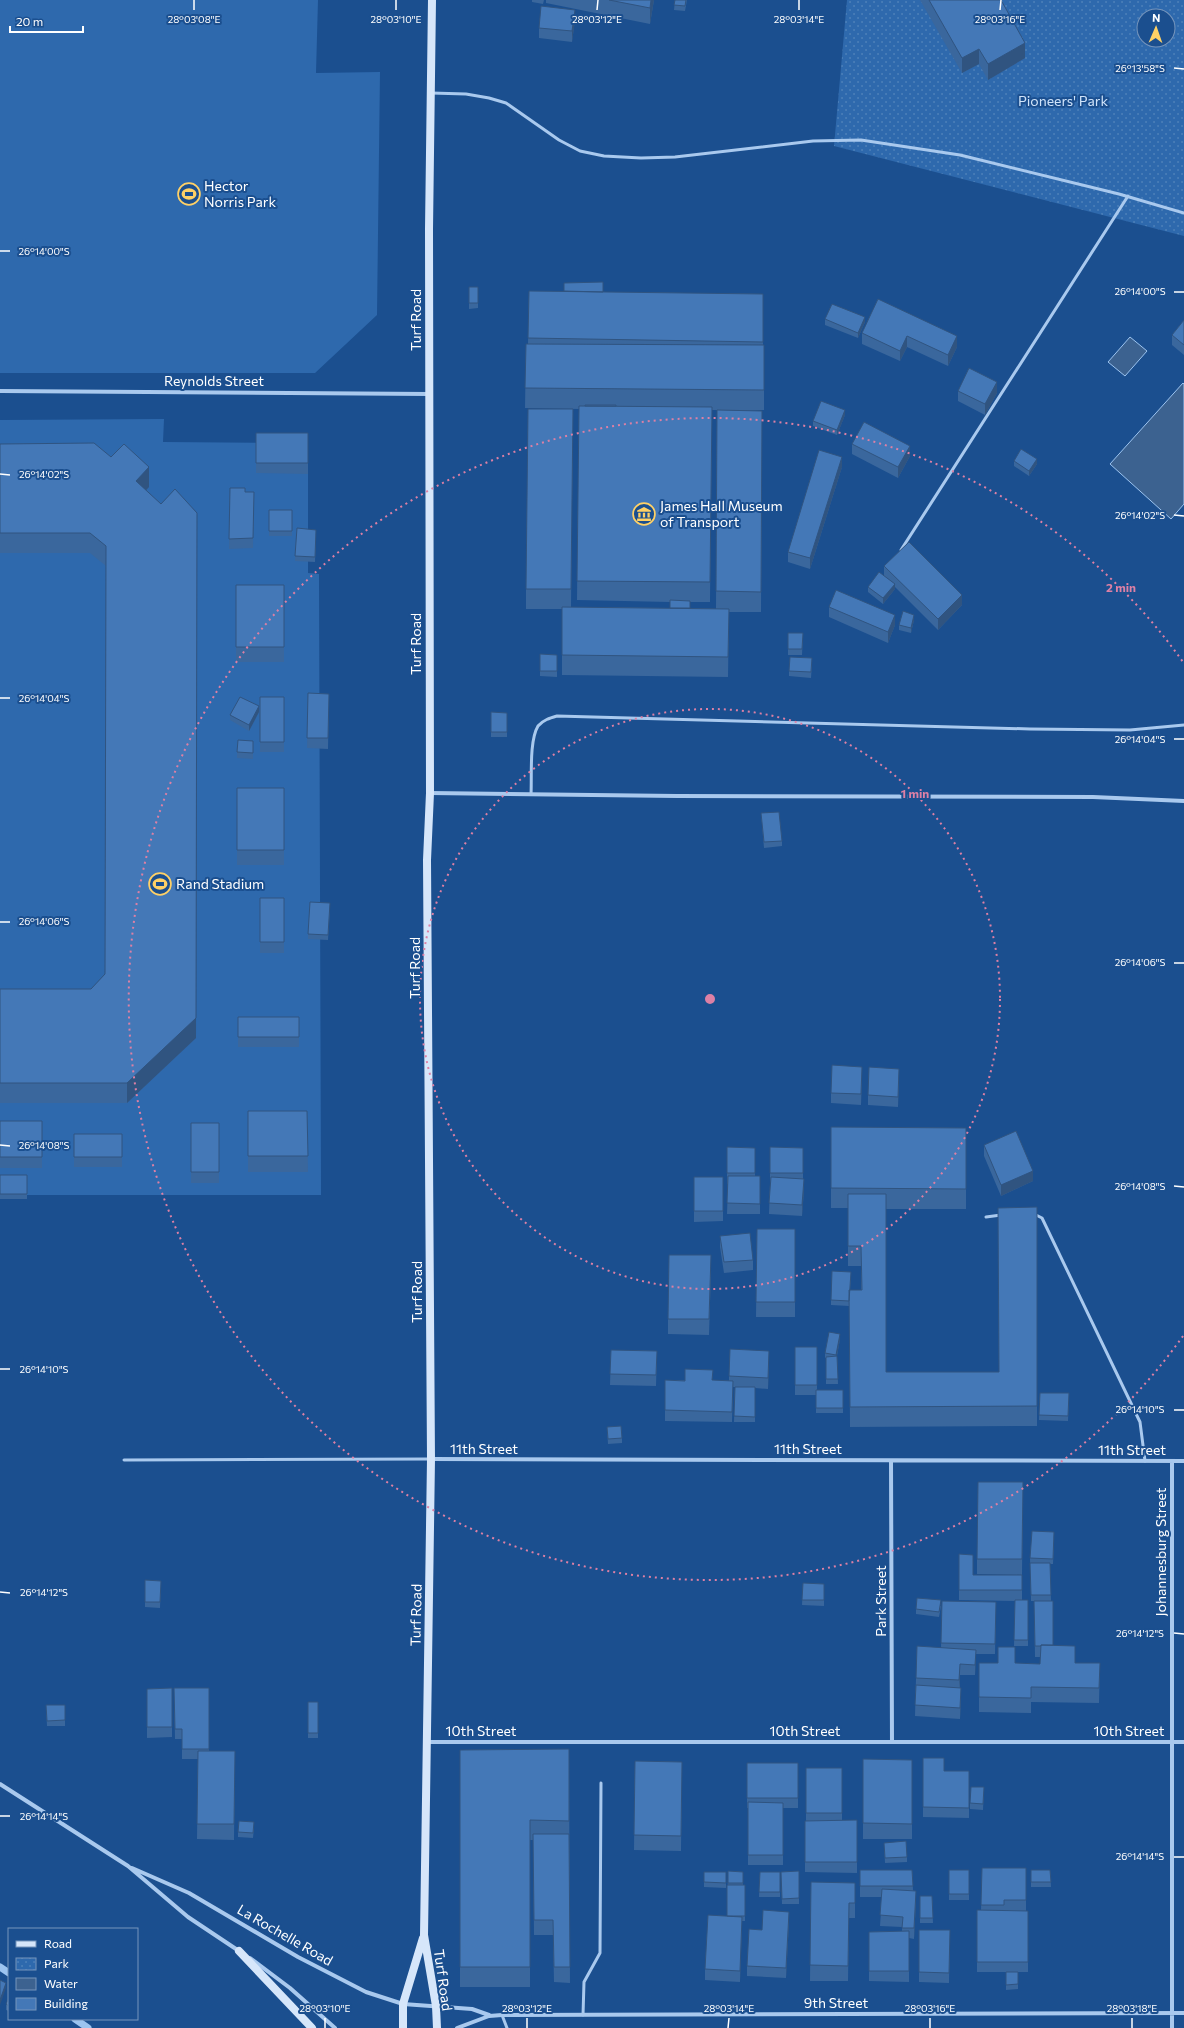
<svg xmlns="http://www.w3.org/2000/svg" width="1184" height="2028" font-family="Commissioner,sans-serif">
<style>
.green{fill:#2e69ad}
.park{fill:url(#park-dots);fill-rule:evenodd}
.water{fill:#3c6290;stroke:#9cc4f0}
.lines{fill:none;stroke-linecap:round;stroke-linejoin:round}
.stream{stroke:#9cc4f0;stroke-width:7}
.lane{stroke:#a9c9ee;stroke-width:3}
.street{stroke:#a9c9ee;stroke-width:4}
.secondary{stroke:#d6e6fa;stroke-width:8}
.wall{fill:#3a679d}
.shaded-wall{fill:#305480}
.building{fill:#4478b7;stroke:#305480}
.ticks{fill:none;stroke:#fff;stroke-width:1.5}
.ring{fill:none;stroke:#dd80a5;stroke-width:2;stroke-dasharray:2 4}
.labels{text-anchor:middle;stroke-width:4;stroke-linejoin:round;paint-order:stroke}
.park-label{font-size:14px;fill:#cfe3fa;stroke:#1b4f8f}
.poi-label{font-size:14px;fill:#fff;stroke:#1b4f8f;text-anchor:start}
.street-label{font-size:14px;fill:#fff;stroke:#1b4f8f}
.ticks-label{font-size:10px;text-anchor:middle;fill:#fff;stroke:#1b4f8f;stroke-width:4;stroke-linejoin:round;paint-order:stroke}
.centre{fill:#dd80a5;stroke:#1b4f8f;stroke-width:2}
.ring-label{font-size:12px;text-anchor:middle;font-weight:bold;fill:#dd80a5;stroke:#1b4f8f;stroke-width:4;stroke-linejoin:round;paint-order:stroke}
</style>
<defs>
<pattern id="park-dots" width="8" height="8" patternUnits="userSpaceOnUse"><rect width="8" height="8" fill="#2e69ad"/><path d="M2 2h.1M6 6h.1" fill="none" stroke="#4d80b9" stroke-width="1.8" stroke-linecap="round"/></pattern>
</defs>
<rect width="100%" height="100%" fill="#1b4f8f"/>
<path class="green" d="M0 0H318L316 73 380 72 377 315 315 373H0Z
M164 419 163 442 308 443V573L319 574 321 1195H0V420Z"/>
<path class="park" d="M847 0H1184V236L834 146ZM1144 16H1168V40H1144Z"/>
<path class="water" d="M1130 337 1147 351 1125 376 1108 362Z
M1183 383 1184 384V504L1171 519 1110 464Z"/>
<g class="lines">
<path class="stream" d="M0 1967 9 1973
M75 2019 88 2028"/>
<path class="lane" d="M431 93 466 94 489 98 506 103 559 140 580 151 604 156 641 158 675 157 813 141 861 140 960 155 1119 194 1184 213
M901 550 1128 196
M531 794C532 777 529 741 538 726 543 720 550 718 557 716L1030 729 1130 730 1184 725
M1034 1214 1042 1218 1140 1422 1145 1461
M986 1217 1001 1215
M124 1460 430 1459
M502 2015 507 2028
M583 2015 584 1982 600 1953 601 1783"/>
<path class="street" d="M0 391 429 394
M430 793 677 796 1093 797 1184 801
M431 1459 1184 1461
M891 1461 892 1742
M1172 1461V2028
M426 1742H1184
M0 1784 128 1866 188 1917 239 1951
M132 1868 189 1893 298 1957 366 1992 403 2004 472 2009 489 2015
M250 1958 290 1988 335 2028
M457 2028 489 2016 502 2015 1184 2013"/>
<path class="secondary" d="M432 0 429 229 430 793 427 860 431 1459 424 1935 436 2006 437 2028
M239 1951 312 2028
M403 2028V2004L423 1938"/>
</g>
<path class="wall" d="M532 0H544L543 4 532 2Z
M546 0H654L650 24 546 3Z
M675 0H687L685 11 674 10Z
M920 0H1001L1025 58 988 80 979 64 962 73Z
M575 20 572 42 539 38V28Z
M469 287H478V308L469 309Z
M529 291 763 294V345H764V410H712L710 602H690V608L716 609 717 410 762 411 761 612H729L728 677 562 675V609H526V589L573 409 571 607 670 608V602L577 600 579 409 525 408 526 344H528Z
M878 299 957 347 948 366 907 347 900 361 862 344V333Z
M825 319 865 322 858 338 825 325Z
M1184 320V355L1172 345V335Z
M958 391 997 393 985 415 958 401Z
M845 415 837 435 813 426V421Z
M256 433H308V474L256 473Z
M0 444 149 487 146 490 196 1038 127 1103H0V989H91L105 974 106 566 90 553H0Z
M852 444 910 456 898 478 852 454Z
M1014 461 1037 464 1029 476 1014 466Z
M842 467 810 569 788 562V552Z
M230 488 245 492H254L253 548 229 549Z
M269 510H292V536H269Z
M316 535 315 562 295 561V556Z
M884 566 962 605 938 630 895 587V589L883 604 868 592V587L884 576Z
M236 585H284V662H236Z
M829 607 895 625 888 643 829 617Z
M914 620 911 633 899 630V625Z
M788 633H803L802 655H788Z
M540 654 557 655V677L540 676Z
M812 663 811 678 789 676V671Z
M308 693 329 694 328 749 307 748Z
M260 697H284V752H260Z
M259 712 249 731 230 720V715Z
M491 712 507 713V737H491Z
M253 747V759L237 758V752Z
M237 788H284V865H237Z
M761 813 782 841V846L764 848Z
M260 898H284V953H260Z
M330 908 328 940 308 939V934Z
M238 1017H299V1047H238Z
M862 1077 861 1105 831 1103V1093Z
M899 1079 898 1107 868 1105V1095Z
M248 1111H307L308 1172H248Z
M0 1121H42V1168H0Z
M191 1123H219V1183H191Z
M831 1127 966 1128V1209H886V1372H999L1037 1207V1426L850 1427 849 1302V1306L831 1305V1300L851 1277 850 1290H861V1266H848V1208H831Z
M74 1134H122V1167H74Z
M984 1145 1033 1181 1001 1196 984 1156Z
M727 1147 755 1148V1176H760V1214H727L728 1184H727Z
M770 1147 803 1148V1179L804 1190 802 1216 769 1214 770 1183Z
M0 1175H27V1199H0Z
M694 1177H723V1221L694 1222Z
M757 1229H795V1317H756Z
M720 1236 753 1260V1270L724 1273 720 1247Z
M711 1271 709 1335 668 1334V1319Z
M840 1339 837 1356 838 1384H826V1358H825V1353Z
M795 1347H817V1390H843V1413H816V1395H795Z
M611 1350 657 1351 656 1386 610 1385Z
M769 1362 768 1389 755 1388V1422H734L735 1387H733L732 1422 665 1421V1380L729 1381V1376Z
M1040 1393H1069L1068 1421 1039 1420Z
M607 1427 622 1438V1443L608 1444Z
M1023 1482 1022 1575 977 1574V1559Z
M1054 1538 1053 1564H1050L1051 1601H1031L1030 1558Z
M959 1554 973 1575H1022V1600H1028V1646H1014L1015 1601 959 1600Z
M145 1580 161 1581 160 1608 145 1607Z
M803 1583 824 1584V1606L802 1605Z
M942 1601 996 1602 995 1654H976L975 1675H960V1688L961 1698 960 1719 915 1716 916 1678 941 1648Z
M1034 1601 1053 1645 1075 1663H1100L1099 1703 1031 1702V1713L979 1712V1663L1040 1664V1657H1035Z
M941 1606 939 1617 916 1614V1609Z
M172 1688V1737L147 1738V1689Z
M174 1688H209V1751H235L234 1840 197 1839 198 1759H182V1739H175Z
M308 1702H318V1738H308Z
M46 1705H65V1726H47Z
M569 1749 570 1983 554 1982 553 1935H534L533 1840H530V1987H460V1750Z
M923 1758 944 1771H969V1818L923 1817Z
M863 1759 912 1760V1839H863Z
M635 1761 682 1762 681 1851 634 1850Z
M747 1763H798V1808H783V1865H748V1808H747Z
M806 1768H842V1820H857V1873L805 1872V1821H806Z
M984 1787 983 1810 970 1809V1803Z
M254 1827 253 1838 238 1837V1832Z
M884 1843 907 1857V1862L885 1863Z
M982 1868H1026V1911H1028V1972H1018V1989L1006 1990V1972H977V1910H981Z
M860 1870H912L913 1890 916 1901 914 1939 909 1938V1982L869 1981V1932L902 1931V1927L880 1926 882 1897H860Z
M949 1870H969V1900H949Z
M1031 1870H1050L1051 1887H1031Z
M728 1871 743 1872V1885H745V1921H742L740 1982 705 1980V1969L727 1916Z
M799 1871V1904H782L781 1872Z
M704 1872H726V1888L704 1887Z
M760 1872H780V1897H759Z
M811 1882 855 1883V1918H849L848 1981H810Z
M920 1896H932L933 1923H920Z
M789 1922 786 1978 747 1976V1966L762 1930Z
M919 1930H950L949 1983 919 1982Z
M9 1998V2011L6 2010V2004Z"/>
<path class="shaded-wall" d="M651 0H654L650 24V8Z
M575 10V20L572 42V31Z
M1025 43V58L988 80V64Z
M979 49V64L962 73V58Z
M865 317V322L858 338V333Z
M907 336V347L900 361V351Z
M957 336V347L948 366V355Z
M997 382V393L985 415V404Z
M845 410V415L837 435V430Z
M910 446V456L898 478V467Z
M842 457V467L810 569V558Z
M1037 459V464L1029 476V471Z
M149 467V487L136 501V481Z
M197 533 196 1038 127 1103V1083Z
M895 584V589L883 604V598Z
M962 595V605L938 630V619Z
M895 615V625L888 643V632Z
M914 615V620L911 633V628Z
M259 706V712L249 731V725Z
M862 1067V1077L861 1105V1094Z
M899 1069V1079L898 1107V1097Z
M1033 1171V1181L1001 1196V1185Z
M804 1179V1190L802 1216V1205Z
M840 1334V1339L836 1360V1355Z
M769 1351V1362L768 1389V1378Z
M976 1650V1660L975 1675V1665Z
M960 1664V1675L959 1691V1680Z
M961 1688V1698L960 1719V1708Z
M916 1891V1901L914 1939V1928Z
M789 1912V1922L786 1978V1968Z
M742 1917V1927L740 1982V1971Z
M6 1983V1988L0 2005V2000Z"/>
<path class="building" d="M609 0H651L650 8Z
M675 0H686L685 6 674 5Z
M929 0H1001L1025 43 988 64 979 49 962 58Z
M541 6 575 10 572 31 539 28Z
M603 282V292L564 291V283Z
M469 287H478V303H469Z
M529 291 763 294V342L528 338Z
M878 299 957 336 948 355 907 336 900 351 862 333Z
M832 304 865 317 858 333 825 319Z
M1184 320V345L1172 335Z
M526 344 764 345V390L525 388Z
M969 368 997 382 985 404 958 391Z
M821 401 845 410 837 430 813 421Z
M585 405H616V406H585Z
M579 406 712 407 710 582 577 581Z
M528 409H573L571 589H526Z
M717 410 762 411 761 592 716 591Z
M864 422 910 446 898 467 852 444Z
M256 433H308V463H256Z
M94 443 111 457 124 444 149 467 136 481 161 504 175 489 197 513 196 1018 127 1083H0V989H91L105 974 106 546 90 533H0V444Z
M1021 449 1037 459 1029 471 1014 461Z
M819 450 842 457 810 558 788 552Z
M230 488H245V492H254L253 538 229 539Z
M269 510H292V531H269Z
M297 528 316 530 315 557 295 556Z
M909 542 962 595 938 619 884 566Z
M879 572 895 584 883 598 868 587Z
M236 585H284V647H236Z
M836 590 895 615 888 632 829 607Z
M670 600 690 601V608H670Z
M562 607 729 609 728 657 562 655Z
M903 611 914 615 911 628 899 625Z
M788 633H803L802 649H788Z
M540 654 557 655V671H540Z
M790 657 812 658 811 672 789 671Z
M308 693 329 694 328 738H307Z
M240 697 259 706 249 725 230 715Z
M260 697H284V742H260Z
M491 712 507 713V732H491Z
M238 740 253 741V753L237 752Z
M237 788H284V850H237Z
M779 812 782 841 764 842 761 813Z
M260 898H284V942H260Z
M310 902 330 903 328 935 308 934Z
M238 1017H299V1037H238Z
M832 1065 862 1067 861 1094 831 1093Z
M869 1067 899 1069 898 1097 868 1095Z
M248 1111H307L308 1156H248Z
M0 1121H42V1157H0Z
M191 1123H219V1172H191Z
M831 1127 966 1128V1189L831 1188Z
M1016 1131 1033 1171 1001 1185 984 1145Z
M74 1134H122V1157H74Z
M727 1147 755 1148V1173H727Z
M770 1147 803 1148V1173H770Z
M0 1175H27V1194H0Z
M728 1176H760V1204L727 1203Z
M694 1177H723V1211H694Z
M771 1177 804 1179 802 1205 769 1203Z
M848 1194H886V1372H999L998 1208 1037 1207V1406L850 1407 849 1290H862L861 1246H848Z
M757 1229H795V1302H756Z
M750 1233 753 1260 724 1262 720 1236Z
M669 1255H711L709 1319H668Z
M832 1271 851 1272 849 1301 831 1300Z
M829 1332 840 1334 836 1355 825 1353Z
M795 1347H817V1385H795Z
M730 1349 769 1351 768 1378 729 1376Z
M611 1350 657 1351 656 1375 610 1374Z
M837 1356 838 1379H826V1357Z
M685 1369 713 1370 712 1380 733 1381 732 1412 665 1410V1380L685 1381Z
M735 1387H755V1417L734 1416Z
M816 1390H843V1408H816Z
M1040 1393H1069L1068 1416 1039 1415Z
M621 1426 622 1438 608 1439 607 1427Z
M978 1482H1023L1022 1559H977Z
M1032 1531 1054 1532 1053 1559 1030 1558Z
M959 1554 973 1555V1575H1022V1590H959Z
M1030 1563H1050L1051 1595H1031Z
M145 1580 161 1581 160 1602H145Z
M803 1583 824 1584V1600H802Z
M917 1598 941 1600 939 1612 916 1609Z
M1015 1600H1028V1640H1014Z
M942 1601 996 1602 995 1644 941 1643Z
M1034 1601H1053V1645H1041V1646H1035Z
M1041 1645 1075 1646V1663H1100L1099 1688 1031 1687V1698L979 1697V1663H998V1647H1015V1663L1040 1664Z
M917 1646 976 1650 975 1665 960 1664 959 1680 916 1678Z
M916 1685 961 1688 960 1708 915 1705Z
M172 1688V1727H147V1689Z
M174 1688H209V1749H182V1729H175Z
M308 1702H318V1733H308Z
M46 1705H65V1720L47 1721Z
M569 1749V1821L530 1820V1967H460V1750Z
M198 1751H235L234 1824H197Z
M923 1758H944V1771H969V1808L923 1807Z
M863 1759 912 1760V1824L863 1823Z
M635 1761 682 1762 681 1836 634 1835Z
M747 1763H798V1798H747Z
M806 1768H842V1813H806Z
M971 1787H984L983 1804 970 1803Z
M748 1802 783 1803V1855H748Z
M857 1820V1862H805V1821Z
M239 1821 254 1822 253 1833 238 1832Z
M533 1834H569L570 1967H554L553 1920H534Z
M906 1841 907 1857 885 1858 884 1843Z
M982 1868H1026V1900H1004V1905H981Z
M860 1870H912L913 1886H860Z
M949 1870H969V1894H949Z
M1031 1870H1050L1051 1882H1031Z
M728 1871 743 1872V1883H728Z
M799 1871V1898L782 1899 781 1872Z
M704 1872H726V1883L704 1882Z
M760 1872H780V1892H759Z
M811 1882 855 1883V1903H849L848 1966 810 1965Z
M727 1885H745V1916H727Z
M882 1889 916 1891 914 1928H902L903 1917 880 1915Z
M920 1896H932L933 1918H920Z
M763 1910 789 1912 786 1968 747 1966 749 1929 762 1930Z
M977 1910 1028 1911V1962H977Z
M708 1915 742 1917 740 1971 705 1969Z
M919 1930H950L949 1973 919 1972Z
M909 1931V1971H869V1932Z
M1006 1972H1018V1984L1006 1985Z
M0 1980 6 1983 0 2000Z
M9 1998V2006L6 2004Z"/>
<path class="ticks" d="M194 10V0M396 10V0M597 10 598 0M799 10V0M1000 10 1001 0M1174 68 1184 69M0 251H10M1174 292H1184M0 474 10 475M1174 515 1184 516M0 698H10M1174 739H1184M0 922H10M1174 963H1184M0 1145 10 1146M1174 1186 1184 1187M0 1369H10M1174 1410H1184M0 1592 10 1593M1174 1633 1184 1634M0 1816H10M1174 1857H1184M325 2028V2018M527 2028V2018M728 2028 729 2018M930 2028V2018M1132 2028V2018"/>
<g class="ring">
<circle cx="710" cy="999" r="290"/>
<path d="M1183 1336A581 581 0 1 1 1183 662"/>
</g>
<defs>
<g id="stadium-ring" transform="scale(1.15)"><circle r="9.5" fill="#1b4f8f" stroke="#ffd166" stroke-width="1.5"/><path d="M0-5a6.5 5 0 1 0 0 10a6.5 5 0 1 0 0-10ZM-3.5-1.8h7v3.6h-7Z" fill="#ffd166"/></g>
<g id="museum-ring" transform="scale(1.15)"><circle r="9.5" fill="#1b4f8f" stroke="#ffd166" stroke-width="1.5"/><path d="M0-6L6-3V-2H-6V-3ZM-5-1h2V3h-2ZM-1-1h2V3h-2ZM3-1h2V3H3ZM-6 4H6V6H-6Z" fill="#ffd166"/></g>
</defs>
<g fill-rule="evenodd">
<use href="#stadium-ring" x="189" y="194"/>
<use href="#museum-ring" x="644" y="514"/>
<use href="#stadium-ring" x="160" y="884"/>
</g>
<g class="labels">
<g class="park-label">
<text x="1063" y="106">Pioneers' Park</text>
</g>
<g class="poi-label">
<text x="204" y="191">Hector<tspan x="204" dy="16">Norris Park</tspan></text>
<text x="660" y="511">James Hall Museum<tspan x="660" dy="16">of Transport</tspan></text>
<text x="176" y="889">Rand Stadium</text>
</g>
<g class="street-label">
<text transform="translate(416 320) rotate(-90)" y="5">Turf Road</text>
<text x="214" y="386">Reynolds Street</text>
<text transform="translate(416 644) rotate(-90)" y="5">Turf Road</text>
<text transform="translate(415 968) rotate(-90)" y="5">Turf Road</text>
<text transform="translate(417 1292) rotate(-90)" y="5">Turf Road</text>
<text x="484" y="1454">11th Street</text>
<text x="808" y="1454">11th Street</text>
<text x="1132" y="1455">11th Street</text>
<text transform="translate(1161 1552) rotate(-90)" y="5">Johannesburg Street</text>
<text transform="translate(881 1601) rotate(-90)" y="5">Park Street</text>
<text transform="translate(416 1615) rotate(-89)" y="5">Turf Road</text>
<text x="481" y="1736">10th Street</text>
<text x="805" y="1736">10th Street</text>
<text x="1129" y="1736">10th Street</text>
<text transform="translate(285 1935) rotate(30)" y="5">La Rochelle Road</text>
<text transform="translate(443 1980) rotate(82)" y="5">Turf Road</text>
<text x="836" y="2008">9th Street</text>
</g>
</g>
<g class="ticks-label">
<text x="194" y="23">28°03'08"E</text>
<text x="396" y="23">28°03'10"E</text>
<text x="597" y="23">28°03'12"E</text>
<text x="799" y="23">28°03'14"E</text>
<text x="1000" y="23">28°03'16"E</text>
<text x="1140" y="72">26°13'58"S</text>
<text x="44" y="255">26°14'00"S</text>
<text x="1140" y="295">26°14'00"S</text>
<text x="44" y="478">26°14'02"S</text>
<text x="1140" y="519">26°14'02"S</text>
<text x="44" y="702">26°14'04"S</text>
<text x="1140" y="743">26°14'04"S</text>
<text x="44" y="925">26°14'06"S</text>
<text x="1140" y="966">26°14'06"S</text>
<text x="44" y="1149">26°14'08"S</text>
<text x="1140" y="1190">26°14'08"S</text>
<text x="44" y="1373">26°14'10"S</text>
<text x="1140" y="1413">26°14'10"S</text>
<text x="44" y="1596">26°14'12"S</text>
<text x="1140" y="1637">26°14'12"S</text>
<text x="44" y="1820">26°14'14"S</text>
<text x="1140" y="1860">26°14'14"S</text>
<text x="325" y="2012">28°03'10"E</text>
<text x="527" y="2012">28°03'12"E</text>
<text x="729" y="2012">28°03'14"E</text>
<text x="930" y="2012">28°03'16"E</text>
<text x="1132" y="2012">28°03'18"E</text>
</g>
<circle cx="710" cy="999" r="6" class="centre"/>
<g class="ring-label">
<text x="1121" y="592">2 min</text>
<text x="915" y="798">1 min</text>
</g>
<rect x="8" y="1928" width="130" height="92" fill="#1b4f8f" stroke="#7695bc"/>
<rect x="16" y="1941" width="20" height="6" fill="#d6e6fa" stroke="#7695bc"/>
<text x="44" y="1948" font-size="12" fill="#ffffff">Road</text>
<rect x="16" y="1958" width="20" height="12" fill="url(#park-dots)" stroke="#7695bc"/>
<text x="44" y="1968" font-size="12" fill="#ffffff">Park</text>
<rect x="16" y="1978" width="20" height="12" fill="#3c6290" stroke="#7695bc"/>
<text x="44" y="1988" font-size="12" fill="#ffffff">Water</text>
<rect x="16" y="1998" width="20" height="12" fill="#4478b7" stroke="#7695bc"/>
<text x="44" y="2008" font-size="12" fill="#ffffff">Building</text>
<g transform="translate(1156 28) rotate(2)"><circle r="19" fill="#1b4f8f" stroke="#7695bc"/>
<path d="M0-3L7 15L0 10L-7 15Z" fill="#ffd166"/>
<text y="-6" font-size="11" font-weight="bold" text-anchor="middle" fill="#ffffff">N</text>
</g>
<path d="M10 26v6h73v-6" fill="none" stroke="#ffffff" stroke-width="2"/>
<text x="16" y="26" font-size="12" fill="#ffffff" stroke="#1b4f8f" stroke-width="3" paint-order="stroke">20 m</text>
</svg>
